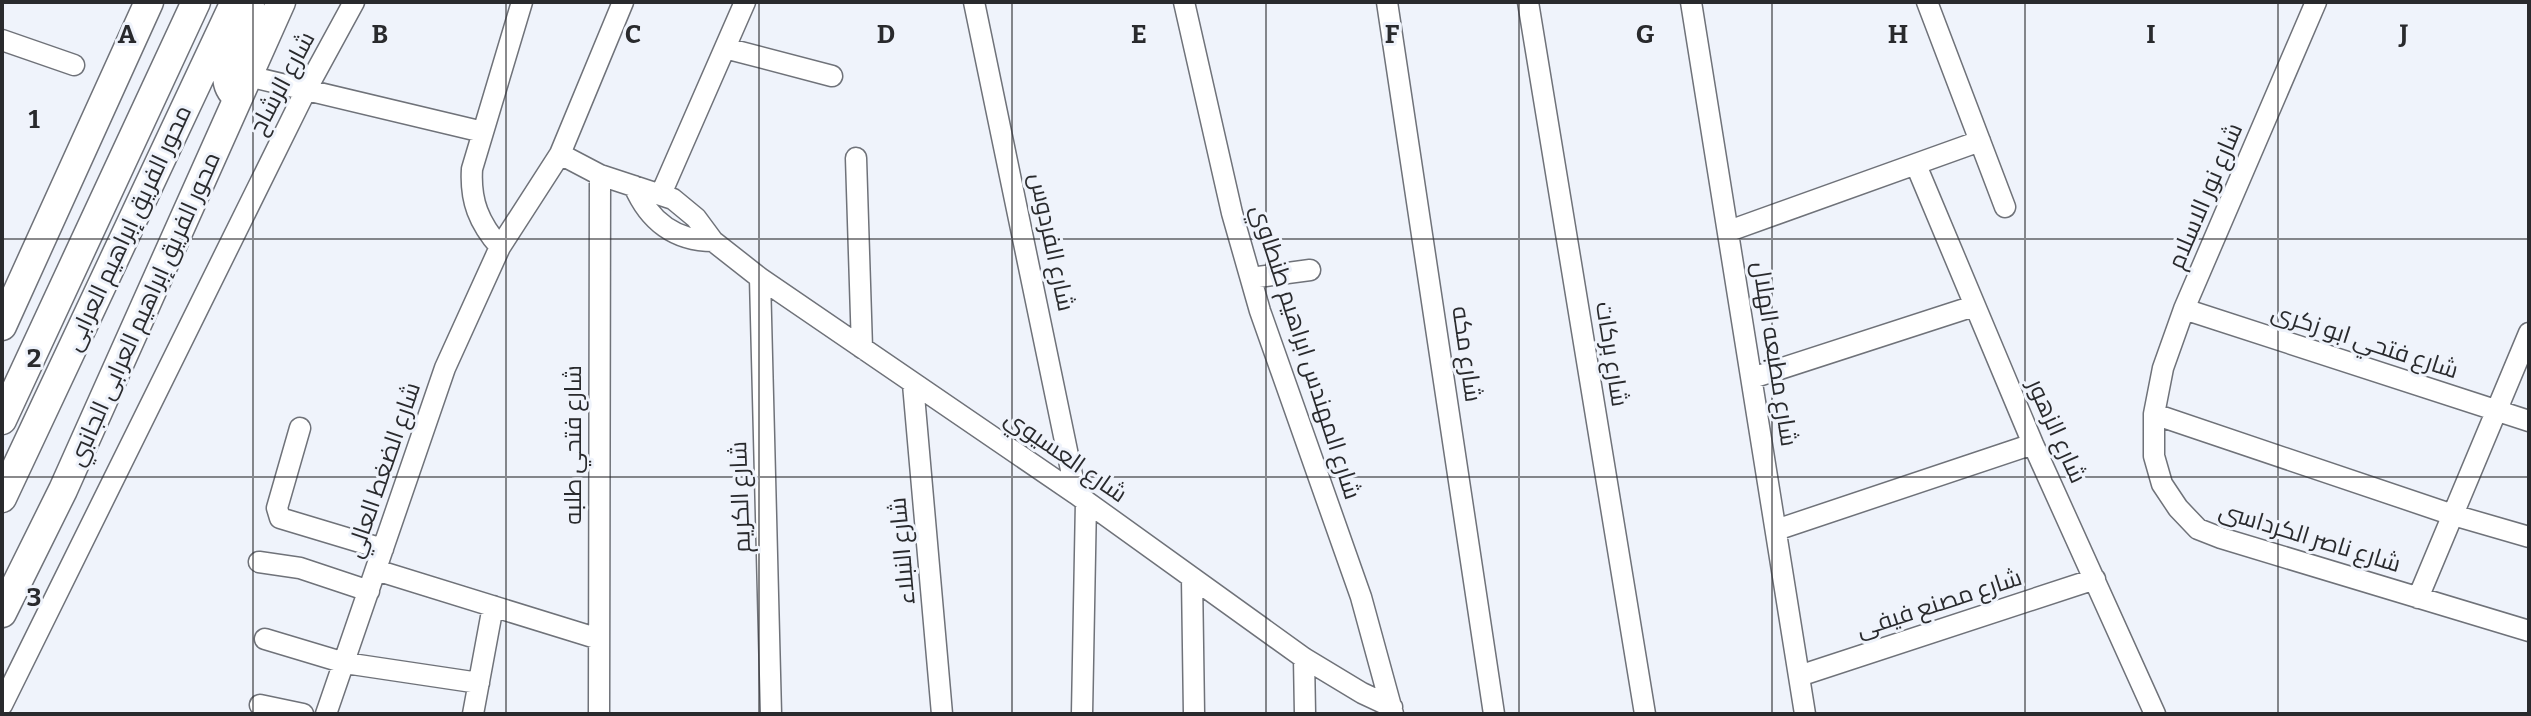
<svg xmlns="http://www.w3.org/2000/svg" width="2531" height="716" font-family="Bitter,Cairo,serif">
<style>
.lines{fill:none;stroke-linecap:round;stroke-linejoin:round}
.street-casing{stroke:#6f7279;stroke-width:23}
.secondary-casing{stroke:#6f7279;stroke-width:31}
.street{stroke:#fff;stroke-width:20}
.secondary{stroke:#fff;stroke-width:28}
.grid{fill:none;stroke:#292a2d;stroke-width:2;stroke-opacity:0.55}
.labels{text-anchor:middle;stroke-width:6;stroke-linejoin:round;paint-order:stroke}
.street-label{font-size:24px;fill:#292a2d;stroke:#eff3fb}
.grid-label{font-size:26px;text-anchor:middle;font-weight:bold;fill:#292a2d;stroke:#eff3fb;stroke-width:6;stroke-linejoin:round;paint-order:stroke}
</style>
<rect width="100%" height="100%" fill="#eff3fb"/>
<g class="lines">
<g class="street-casing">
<path id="street" d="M974 2 1076 494
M1184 2 1232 213 1260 311 1361 597 1393 714
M1387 2 1494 714
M1528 2 1645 714
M1691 2 1805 714
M1927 2 2005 207
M2316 2 2184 309 2163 368 2154 414V456L2162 484 2178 508 2198 529 2221 538 2529 631
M2 40 74 65
M725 48 832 76
M248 76 483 132
M560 154 600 175 673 199 696 218 713 241 760 278 1076 494 1304 658 1362 693 1392 707
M856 158 862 348
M1916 165 2033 444 2155 714
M634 186C649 221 675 241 713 241
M661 194 745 2
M1729 231 1980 141
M500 247C479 223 470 201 472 169L522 2
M760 278 771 714
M1251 278 1310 270
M2184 309 2529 421
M1752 378 1974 306
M913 384 942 714
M2154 414 2453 515 2529 537
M300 428 277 508 280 518 383 549
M1776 530 2033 444
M259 562 300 568 369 591
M376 570 599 639
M1192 578 1194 714
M2418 598 2529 333
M265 639 345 663 479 683
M1304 658 1305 714
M1799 676 2095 579
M2 705 306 90 354 2
M260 705 303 714
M326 714 445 368 500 247 560 154 623 2
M473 714 493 606
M599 714 600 175
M1082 714 1086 501"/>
</g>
<g class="secondary-casing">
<path id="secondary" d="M238 98C205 70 260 34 249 2
M2 326 149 2
M2 420 196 2
M2 498 235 2
M2 613 63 490 281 2"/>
</g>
<use href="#street" class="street"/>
<use href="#secondary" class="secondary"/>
</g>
<path class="grid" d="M253 2V714M506 2V714M759 2V714M1012 2V714M1266 2V714M1519 2V714M1772 2V714M2025 2V714M2278 2V714M2 239H2529M2 477H2529"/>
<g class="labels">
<g class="street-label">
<text transform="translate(282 83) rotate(-62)" y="8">شارع الرشاح</text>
<text transform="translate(2205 196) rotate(-67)" y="8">شارع نور الاسلام</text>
<text transform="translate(128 228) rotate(-65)" y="8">محور الفريق إبراهيم العرابى</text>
<text transform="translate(1052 242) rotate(78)" y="8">شارع الفردوس</text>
<text transform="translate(144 309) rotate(-66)" y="8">محور الفريق إبراهيم العرابى الجانبي</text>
<text transform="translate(2365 341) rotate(18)" y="8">شارع فتحي ابو زكرى</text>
<text transform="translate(1306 352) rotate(72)" y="8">شارع المهندس ابراهيم طنطاوي</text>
<text transform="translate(1467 354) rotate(82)" y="8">شارع مكه</text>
<text transform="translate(1612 354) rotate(81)" y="8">شارع بركات</text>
<text transform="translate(1775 354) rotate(81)" y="8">شارع مطبعه الهلال</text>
<text transform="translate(2057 431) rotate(66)" y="8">شارع الزهور</text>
<text transform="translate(573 445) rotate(-90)" y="8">شارع فتحي طلبه</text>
<text transform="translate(1066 456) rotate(35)" y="8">شارع العسيوي</text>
<text transform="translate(383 470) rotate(-71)" y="8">شارع الضغط العالي</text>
<text transform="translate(740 497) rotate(-92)" y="8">شارع الكريم</text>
<text transform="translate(2310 537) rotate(17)" y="8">شارع ناصر الكرداسى</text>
<text transform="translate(902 551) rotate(-95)" y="8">شارع النبلاء</text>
<text transform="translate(1939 603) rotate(-18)" y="8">شارع مصنع فيفى</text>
</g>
</g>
<g class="grid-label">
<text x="127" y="43">A</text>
<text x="380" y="43">B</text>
<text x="633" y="43">C</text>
<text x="886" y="43">D</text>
<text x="1139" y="43">E</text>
<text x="1392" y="43">F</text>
<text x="1645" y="43">G</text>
<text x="1898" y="43">H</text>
<text x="2151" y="43">I</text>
<text x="2404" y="43">J</text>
<text x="34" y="128">1</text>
<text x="34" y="367">2</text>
<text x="34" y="606">3</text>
</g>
<rect width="2531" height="716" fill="none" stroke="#292a2d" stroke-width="8"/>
</svg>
